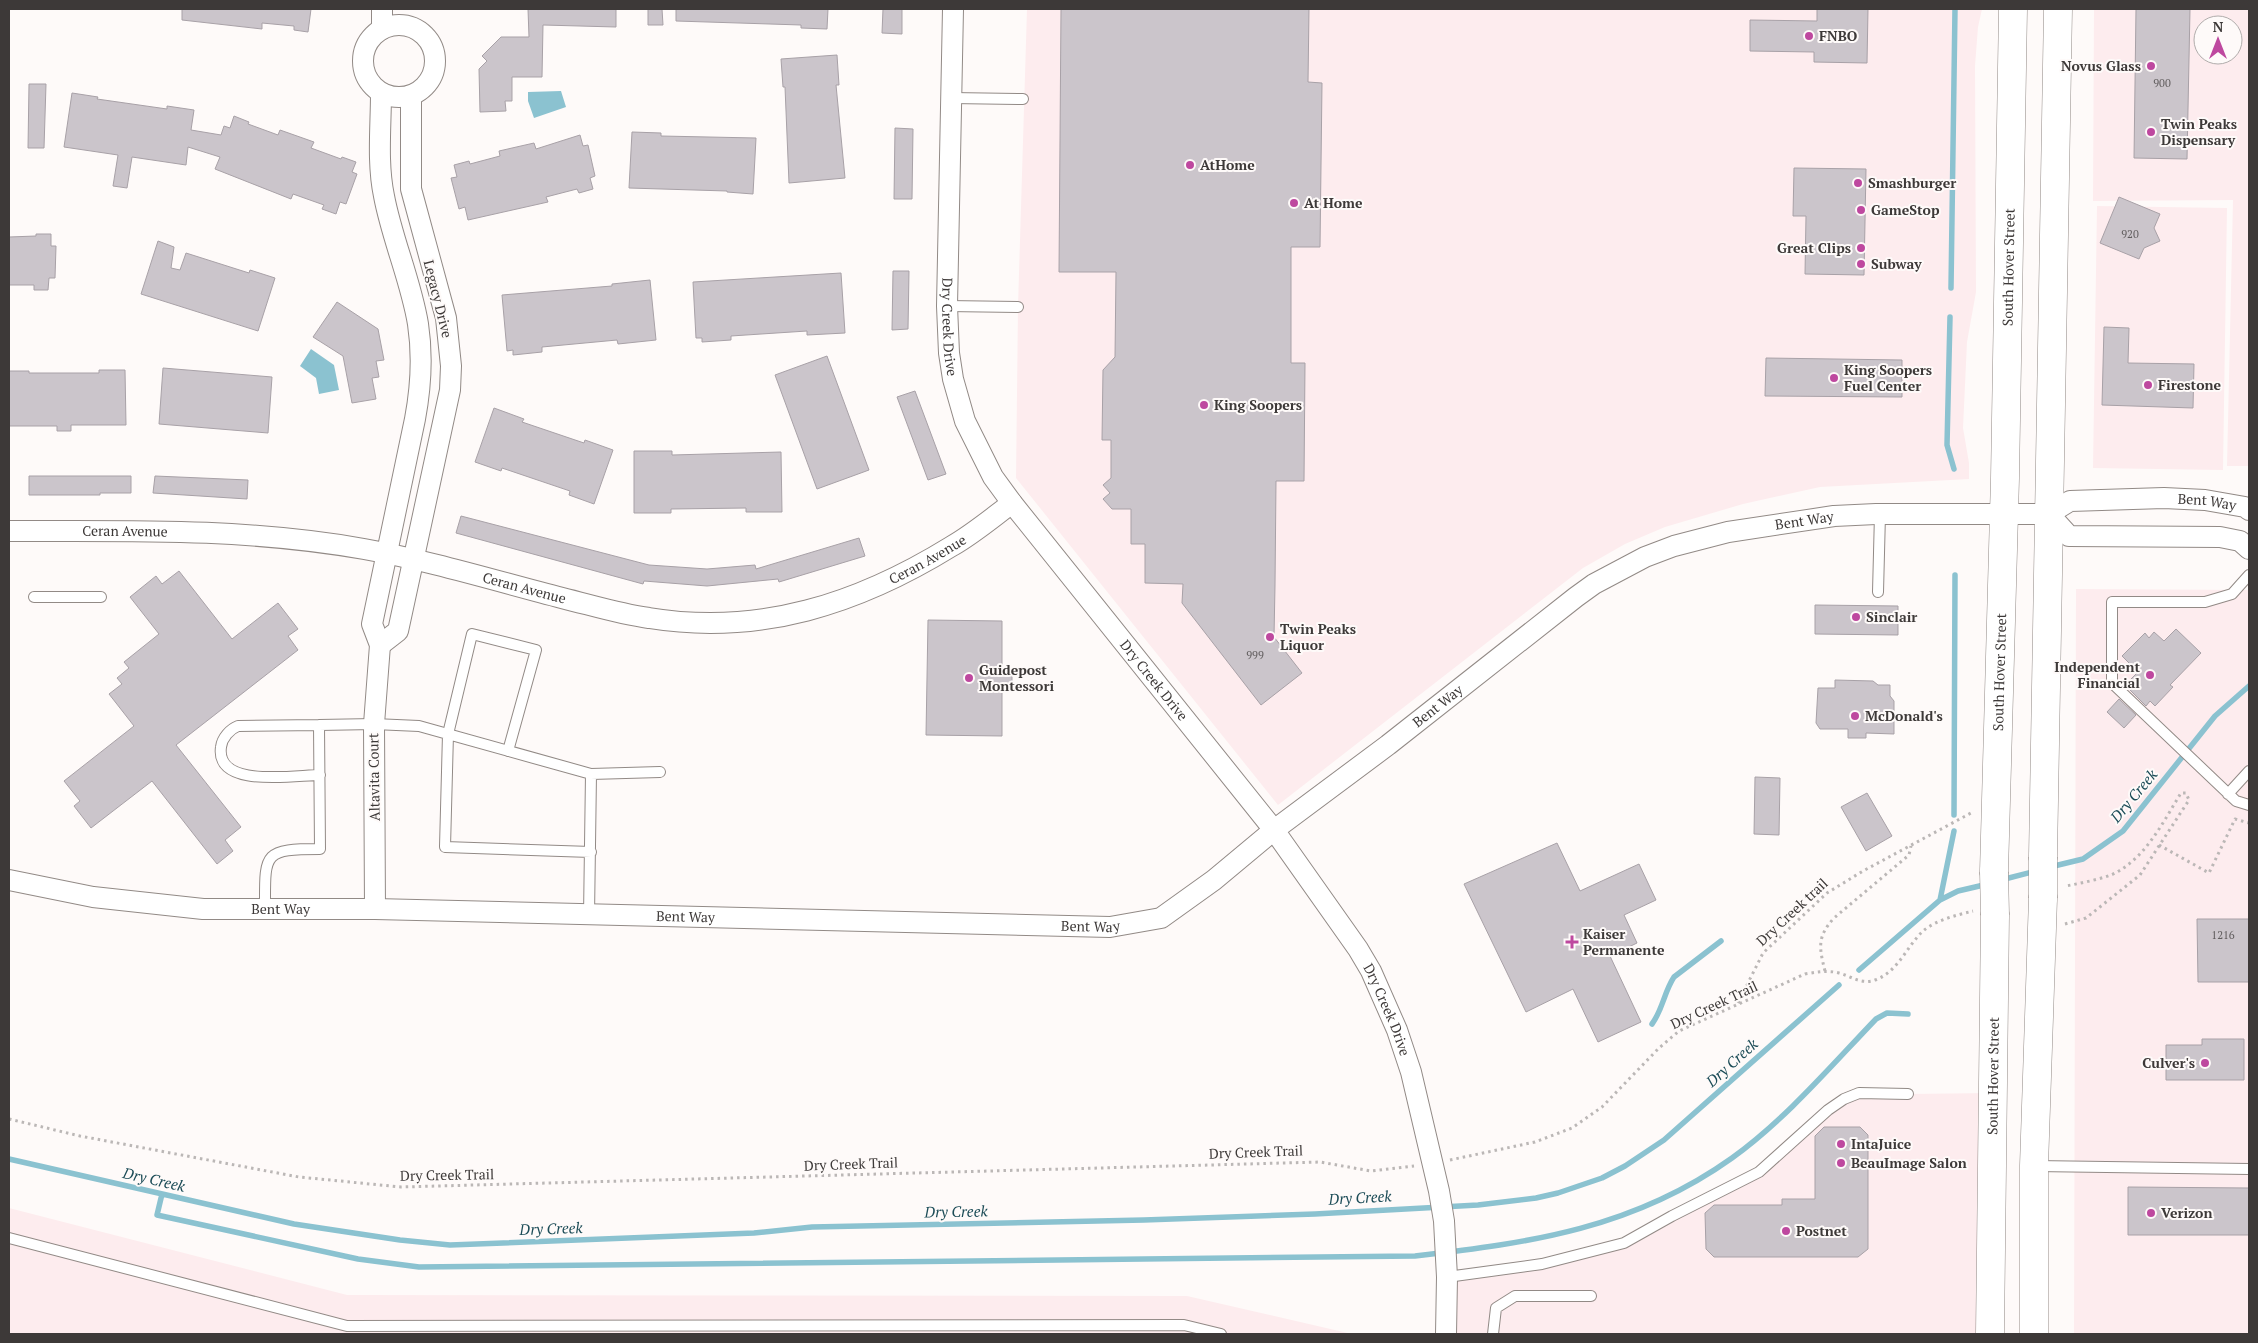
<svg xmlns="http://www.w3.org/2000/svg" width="2258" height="1343" font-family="'PT Serif',serif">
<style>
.commercial{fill:#fdecee;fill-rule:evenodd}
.water{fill:#8bc2d0}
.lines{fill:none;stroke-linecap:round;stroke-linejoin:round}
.stream{stroke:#8bc2d0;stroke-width:5.5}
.building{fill:#cbc5cb;stroke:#a8a1a7}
.lane-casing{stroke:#928a86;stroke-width:12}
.street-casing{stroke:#928a86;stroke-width:22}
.secondary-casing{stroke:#928a86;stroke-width:29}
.path{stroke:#bbb7b6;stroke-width:3;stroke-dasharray:2.5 4;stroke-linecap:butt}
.lane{stroke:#fff;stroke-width:10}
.street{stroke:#fff;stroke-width:20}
.secondary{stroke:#fff;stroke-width:28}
.secondary-bridge-casing{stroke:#928a86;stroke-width:29;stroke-linecap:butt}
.secondary-bridge{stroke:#fff;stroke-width:28}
.poi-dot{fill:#be489f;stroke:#fefaf9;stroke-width:2}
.labels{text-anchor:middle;stroke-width:4;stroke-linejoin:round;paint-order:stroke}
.number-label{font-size:11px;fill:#605c5d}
.poi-label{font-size:14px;font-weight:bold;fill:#3d3938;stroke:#fefaf9;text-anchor:start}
.street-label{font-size:14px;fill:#3d3938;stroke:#fefaf9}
.water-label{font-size:15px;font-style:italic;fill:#1c4c57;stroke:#fefaf9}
</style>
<rect width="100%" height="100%" fill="#fefaf9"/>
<path class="commercial" d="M1027 9H1982L1978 27 1975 66 1976 292 1967 342 1963 428 1969 463V479L1820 487 1743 504 1665 527 1625 544 1583 568 1278 805 1016 478 1018 307Z
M2094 9H2249V466H2227L2233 200 2093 201ZM2203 25H2233V55H2203Z
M2097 206 2227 208 2223 470 2093 468Z
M2076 589 2249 590V1334H2074Z
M1992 1093 1991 1334H1446L1447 1277 1605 1249 1751 1177 1844 1099 1908 1094Z
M9 1208 347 1295 1187 1296 1352 1334H9Z"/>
<path class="water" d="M561 91 566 107 534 118 528 101V92Z
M311 349 334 365 339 390 319 394 316 378 300 366Z"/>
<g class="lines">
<path class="stream" d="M1951 288 1955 9
M1950 317 1947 445 1954 469
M1954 815 1955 575
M2050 867 2083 859 2123 831 2215 716 2249 686
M2001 880 2036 871
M1940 900 1954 831
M1859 970 1940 900 1958 891 1988 884
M1652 1024C1663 1009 1664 992 1674 977L1721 941
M9 1159 294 1224 400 1240 450 1245 754 1233 812 1227 1144 1220 1315 1214 1478 1205 1536 1198 1558 1193 1602 1178 1625 1166 1664 1140 1839 985
M162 1194 157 1215 358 1259 419 1267 1415 1256C1531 1243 1634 1228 1732 1158 1786 1119 1830 1067 1876 1019L1887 1013 1908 1014"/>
</g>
<path class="building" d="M182 9H311L308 32 294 30V26L262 23V29L182 20Z
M528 9H616V27L543 25 542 77H512V101H505L506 111 480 112 479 69 487 61 482 56 501 37H529Z
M648 9H662L663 25H648Z
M676 9H828L827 29 801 28V25L676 21Z
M883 9H902V34L882 33Z
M1061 9H1309L1308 82 1322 83 1320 247H1291V363H1305L1304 481H1276L1275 585 1274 637 1302 673 1261 705 1182 603 1183 584 1145 583V544H1131V509H1112L1103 499 1110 493 1103 485 1111 478V440H1102L1103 370 1115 357 1116 272H1059Z
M1817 9H1868L1867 63 1814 62V52L1750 51V20L1817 21Z
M2136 9H2190L2187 159 2134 158Z
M837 55 839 85H836L845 178 789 183 785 87H783L781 59Z
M29 84H46L44 148H28Z
M72 93 98 97 97 99 167 109V106L194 110 191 130 221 135 224 126 230 128 234 116 249 122 248 124 278 135 280 130 314 142 311 148 341 159 342 157 356 162 352 172 357 174 346 204 340 202 336 214 322 209 324 205 293 194 291 199 215 169 220 157 188 147 186 165 132 157 127 188 113 186 118 155 64 147Z
M895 128 913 129 912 199H894Z
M632 132 661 133V136L756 138 753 194 727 192V191L629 188Z
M580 135 583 146 588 145 595 176 590 178 593 189 579 193 577 189 546 197 548 202 468 220 465 207 459 209 451 178 457 177 454 165 469 161 470 164 500 156 499 151 534 143 536 149Z
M1794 168 1866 169 1864 275 1805 274 1806 216H1793Z
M2119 197 2160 214 2154 228 2160 241 2144 248 2139 259 2100 243Z
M36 234H51V246H56L55 278H49L48 290H34V285H9V237L36 236Z
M158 241 174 247 171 268 180 270 186 253 249 273 250 270 275 278 258 331 141 294Z
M893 271H909L908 329 892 330Z
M841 273 845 333 807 335V331L731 336V340L702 342V338H696L693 282Z
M650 280 656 340 618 344 617 340 542 347V352L513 355V350L507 351 502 295 612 286V284Z
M337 302 378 329 384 360 376 361 379 377 372 378 376 399 352 403 343 356 313 337Z
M2104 327 2129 328 2128 363 2194 364 2193 408 2102 405Z
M827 356 869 470 817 489 775 375Z
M1766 358 1902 360V397L1765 396Z
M163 368 272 377 268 433 159 424Z
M99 370H125L126 425H71V431H57V426H9V371H29V373H99Z
M915 391 946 474 928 480 897 397Z
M494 408 524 419 522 422 584 443 585 440 613 450 594 504 569 495 570 491 502 468 501 471 475 462Z
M634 451H672V455L781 452 782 512H746V508L671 509V513H634Z
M29 476H131V493H100V495H29Z
M155 476 248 480 247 499 153 493Z
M461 516 649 565 707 569 755 565 756 569 859 538 865 556 779 582 778 579 707 586 644 581 643 584 456 533Z
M179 571 232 639 278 603 298 629 288 636 298 650 176 745 241 827 225 840 233 851 217 864 152 781 91 828 74 806 80 801 64 781 134 726 109 694 122 684 117 678 129 668 124 662 159 634 130 597 156 576 162 584Z
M1815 605 1898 606V635L1815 634Z
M928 620 1002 621V669H1012V687H1002V736L926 735Z
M2176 629 2201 653 2170 685 2173 687 2155 706 2150 701 2146 706 2129 689 2133 685 2129 681 2138 672 2122 656 2145 633 2149 638 2154 632 2164 641Z
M1835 680 1873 681 1878 685H1890V696L1894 701V734L1866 733V738H1848V729H1820L1816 723 1818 688H1835Z
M2119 699 2136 715 2124 728 2107 712Z
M1755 777 1780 778 1779 835 1754 834Z
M1867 793 1892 836 1866 851 1841 807Z
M1557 843 1580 891 1639 864 1656 900 1624 915 1637 943 1610 956 1641 1022 1598 1042 1573 989 1526 1012 1464 884Z
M2197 919H2249V982H2198Z
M2202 1039H2244V1080H2166V1045H2202Z
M1824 1127H1860L1868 1135V1249L1858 1257H1714L1706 1249 1705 1213 1714 1205H1782V1199H1815V1136Z
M2128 1187 2249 1188V1235H2128Z"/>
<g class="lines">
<g class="lane-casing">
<path id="lane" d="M951 98 1023 99
M947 306 1018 307
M2249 575 2232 594 2205 602H2112V683L2236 801 2249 805
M1878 592 1880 514
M34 597H101
M319 725 238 726C230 729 222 738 221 747 215 789 295 775 320 775
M508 751 536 650 472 634 448 734 445 847 591 852
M2228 794 2249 771
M265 910C265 853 262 849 320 849L319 725 374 724 419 726 591 774 660 772
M589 916 591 774
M2035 1166 2249 1169
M9 1238 347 1326 1184 1325 1221 1334
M1447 1277 1542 1264 1624 1243 1672 1216 1759 1172 1828 1110 1844 1099 1859 1093 1908 1094
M1493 1334 1496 1308 1515 1296H1591"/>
</g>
<g class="street-casing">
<g id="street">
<path d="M382 9V29"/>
<path id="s1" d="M953 9 947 306 949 353 953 379 965 421 993 477 1012 503 1274 830 1358 949 1371 971 1397 1030 1411 1072 1439 1191 1444 1221 1447 1277 1446 1334"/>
<circle cx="399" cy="61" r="36"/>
<path d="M2049 514 2069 536 2220 537 2240 541 2249 549"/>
<path id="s2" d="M9 531C128 531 246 528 364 549 431 561 496 581 562 598 591 605 619 614 649 618 760 636 858 604 952 546 973 534 992 518 1012 503"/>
<path d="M380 645 398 631 450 390 451 366 446 318 411 189V96"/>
<path id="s3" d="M9 880 93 897 203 909H375L1110 927 1161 918 1214 880 1274 830 1388 745 1576 597 1594 584 1645 557 1674 546 1728 532 1834 516 1876 514H2049L2070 501 2164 498 2205 500 2245 507 2249 510"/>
<path d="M375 909 374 724 380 645 372 624 415 419C421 387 423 357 418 324 411 281 392 239 384 196 377 163 381 126 381 93"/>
</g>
</g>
<g class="secondary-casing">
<g id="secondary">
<path d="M2043 857 2058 9"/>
<path id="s4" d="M1994 872 2005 478 2013 9"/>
<path id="s5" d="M1990 1334 1995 915"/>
<path d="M2034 1334V1166L2043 898"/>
</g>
</g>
<path class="path" d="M2159 845 2209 873 2235 819 2249 823
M2065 924 2086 918 2140 875 2189 800 2186 793H2181C2163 822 2145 860 2111 875 2097 880 2081 883 2066 886
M1825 971C1819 947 1817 937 1834 918L1909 855 1911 846
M1738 1003 1763 953 1827 893 1863 871 1971 813
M9 1119 80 1136 299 1177 401 1187 1320 1162 1371 1171 1414 1166
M1450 1160 1535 1142 1572 1128 1602 1107 1659 1048 1679 1031 1805 974C1817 972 1827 970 1839 973 1851 976 1861 985 1875 980 1898 972 1907 946 1923 931 1936 920 1957 915 1973 911"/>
<use href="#lane" class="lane"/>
<use href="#street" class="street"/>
<use href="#secondary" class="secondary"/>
<g class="secondary-bridge-casing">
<path id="secondary-bridge" d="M1994 872 1995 915
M2043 898V857"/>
</g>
<use href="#secondary-bridge" class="secondary-bridge"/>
</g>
<g class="poi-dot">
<circle cx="1809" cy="36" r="5"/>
<circle cx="2151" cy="66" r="5"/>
<circle cx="2151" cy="132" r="5"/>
<circle cx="1190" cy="165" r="5"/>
<circle cx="1858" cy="183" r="5"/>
<circle cx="1294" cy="203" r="5"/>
<circle cx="1861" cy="210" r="5"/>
<circle cx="1861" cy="248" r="5"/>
<circle cx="1861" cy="264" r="5"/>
<circle cx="1834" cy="378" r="5"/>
<circle cx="2148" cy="385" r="5"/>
<circle cx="1204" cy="405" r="5"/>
<circle cx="1856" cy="617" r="5"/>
<circle cx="1270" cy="637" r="5"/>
<circle cx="2150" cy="675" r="5"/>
<circle cx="969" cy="678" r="5"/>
<circle cx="1855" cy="716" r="5"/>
<path d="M1569.5 934.5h5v5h5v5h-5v5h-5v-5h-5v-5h5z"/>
<circle cx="2205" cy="1063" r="5"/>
<circle cx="1841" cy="1144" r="5"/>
<circle cx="1841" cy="1163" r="5"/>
<circle cx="2151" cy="1213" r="5"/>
<circle cx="1786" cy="1231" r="5"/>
</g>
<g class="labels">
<g class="number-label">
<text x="2162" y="87">900</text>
<text x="2130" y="238">920</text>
<text x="1255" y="659">999</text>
<text x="2223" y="939">1216</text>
</g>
<g class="poi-label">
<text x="1819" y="41">FNBO</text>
<text x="2141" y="71" text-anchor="end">Novus Glass</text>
<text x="2161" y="129">Twin Peaks<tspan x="2161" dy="16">Dispensary</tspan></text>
<text x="1200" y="170">AtHome</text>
<text x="1868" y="188">Smashburger</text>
<text x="1304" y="208">At Home</text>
<text x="1871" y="215">GameStop</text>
<text x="1851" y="253" text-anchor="end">Great Clips</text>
<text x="1871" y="269">Subway</text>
<text x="1844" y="375">King Soopers<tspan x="1844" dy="16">Fuel Center</tspan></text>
<text x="2158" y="390">Firestone</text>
<text x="1214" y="410">King Soopers</text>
<text x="1866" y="622">Sinclair</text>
<text x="1280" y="634">Twin Peaks<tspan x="1280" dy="16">Liquor</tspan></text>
<text x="2140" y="672" text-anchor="end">Independent<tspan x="2140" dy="16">Financial</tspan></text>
<text x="979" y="675">Guidepost<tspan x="979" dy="16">Montessori</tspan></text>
<text x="1865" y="721">McDonald's</text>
<text x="1583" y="939">Kaiser<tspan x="1583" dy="16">Permanente</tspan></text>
<text x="2195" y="1068" text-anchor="end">Culver's</text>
<text x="1851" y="1149">IntaJuice</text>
<text x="1851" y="1168">BeauImage Salon</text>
<text x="2161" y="1218">Verizon</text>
<text x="1796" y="1236">Postnet</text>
</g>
<g class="street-label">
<text dy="5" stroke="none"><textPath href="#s4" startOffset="605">South Hover Street</textPath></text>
<text transform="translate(438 299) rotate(76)" y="5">Legacy Drive</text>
<text dy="5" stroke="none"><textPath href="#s1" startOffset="318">Dry Creek Drive</textPath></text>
<text dy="5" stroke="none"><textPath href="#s3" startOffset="2331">Bent Way</textPath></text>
<text dy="5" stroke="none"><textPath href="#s3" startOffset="1924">Bent Way</textPath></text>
<text dy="5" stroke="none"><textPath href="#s2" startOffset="116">Ceran Avenue</textPath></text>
<text dy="5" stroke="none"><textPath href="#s2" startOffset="940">Ceran Avenue</textPath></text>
<text dy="5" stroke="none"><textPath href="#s2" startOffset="521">Ceran Avenue</textPath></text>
<text dy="5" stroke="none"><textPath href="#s4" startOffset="200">South Hover Street</textPath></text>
<text dy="5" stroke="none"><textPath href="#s1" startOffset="736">Dry Creek Drive</textPath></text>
<text dy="5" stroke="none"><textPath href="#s3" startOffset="1504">Bent Way</textPath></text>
<text transform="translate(374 777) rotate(-91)" y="5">Altavita Court</text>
<text dy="5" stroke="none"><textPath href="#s3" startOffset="274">Bent Way</textPath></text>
<text transform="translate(1792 912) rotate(-43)" y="5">Dry Creek trail</text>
<text dy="5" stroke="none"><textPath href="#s3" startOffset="679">Bent Way</textPath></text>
<text dy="5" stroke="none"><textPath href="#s3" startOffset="1084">Bent Way</textPath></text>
<text transform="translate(1714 1005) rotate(-25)" y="5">Dry Creek Trail</text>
<text dy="5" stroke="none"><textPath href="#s1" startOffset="1141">Dry Creek Drive</textPath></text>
<text dy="5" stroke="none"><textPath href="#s5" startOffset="258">South Hover Street</textPath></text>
<text transform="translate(1256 1152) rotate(-2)" y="5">Dry Creek Trail</text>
<text transform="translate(851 1164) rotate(-2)" y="5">Dry Creek Trail</text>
<text transform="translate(447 1175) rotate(-1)" y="5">Dry Creek Trail</text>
</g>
<g class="water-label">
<text transform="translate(2134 796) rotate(-50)" y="5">Dry Creek</text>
<text transform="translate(1732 1063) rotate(-42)" y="5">Dry Creek</text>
<text transform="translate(154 1180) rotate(13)" y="5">Dry Creek</text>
<text transform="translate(1360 1198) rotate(-3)" y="5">Dry Creek</text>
<text transform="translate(956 1212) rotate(-1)" y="5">Dry Creek</text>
<text transform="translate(551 1229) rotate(-2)" y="5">Dry Creek</text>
</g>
</g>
<rect width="2258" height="1343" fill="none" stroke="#3d3938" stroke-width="20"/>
<g transform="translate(2218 40)"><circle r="24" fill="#fefaf9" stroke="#b1adac"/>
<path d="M0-4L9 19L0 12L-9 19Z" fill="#be489f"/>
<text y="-8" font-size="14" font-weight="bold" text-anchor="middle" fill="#3d3938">N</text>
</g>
</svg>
